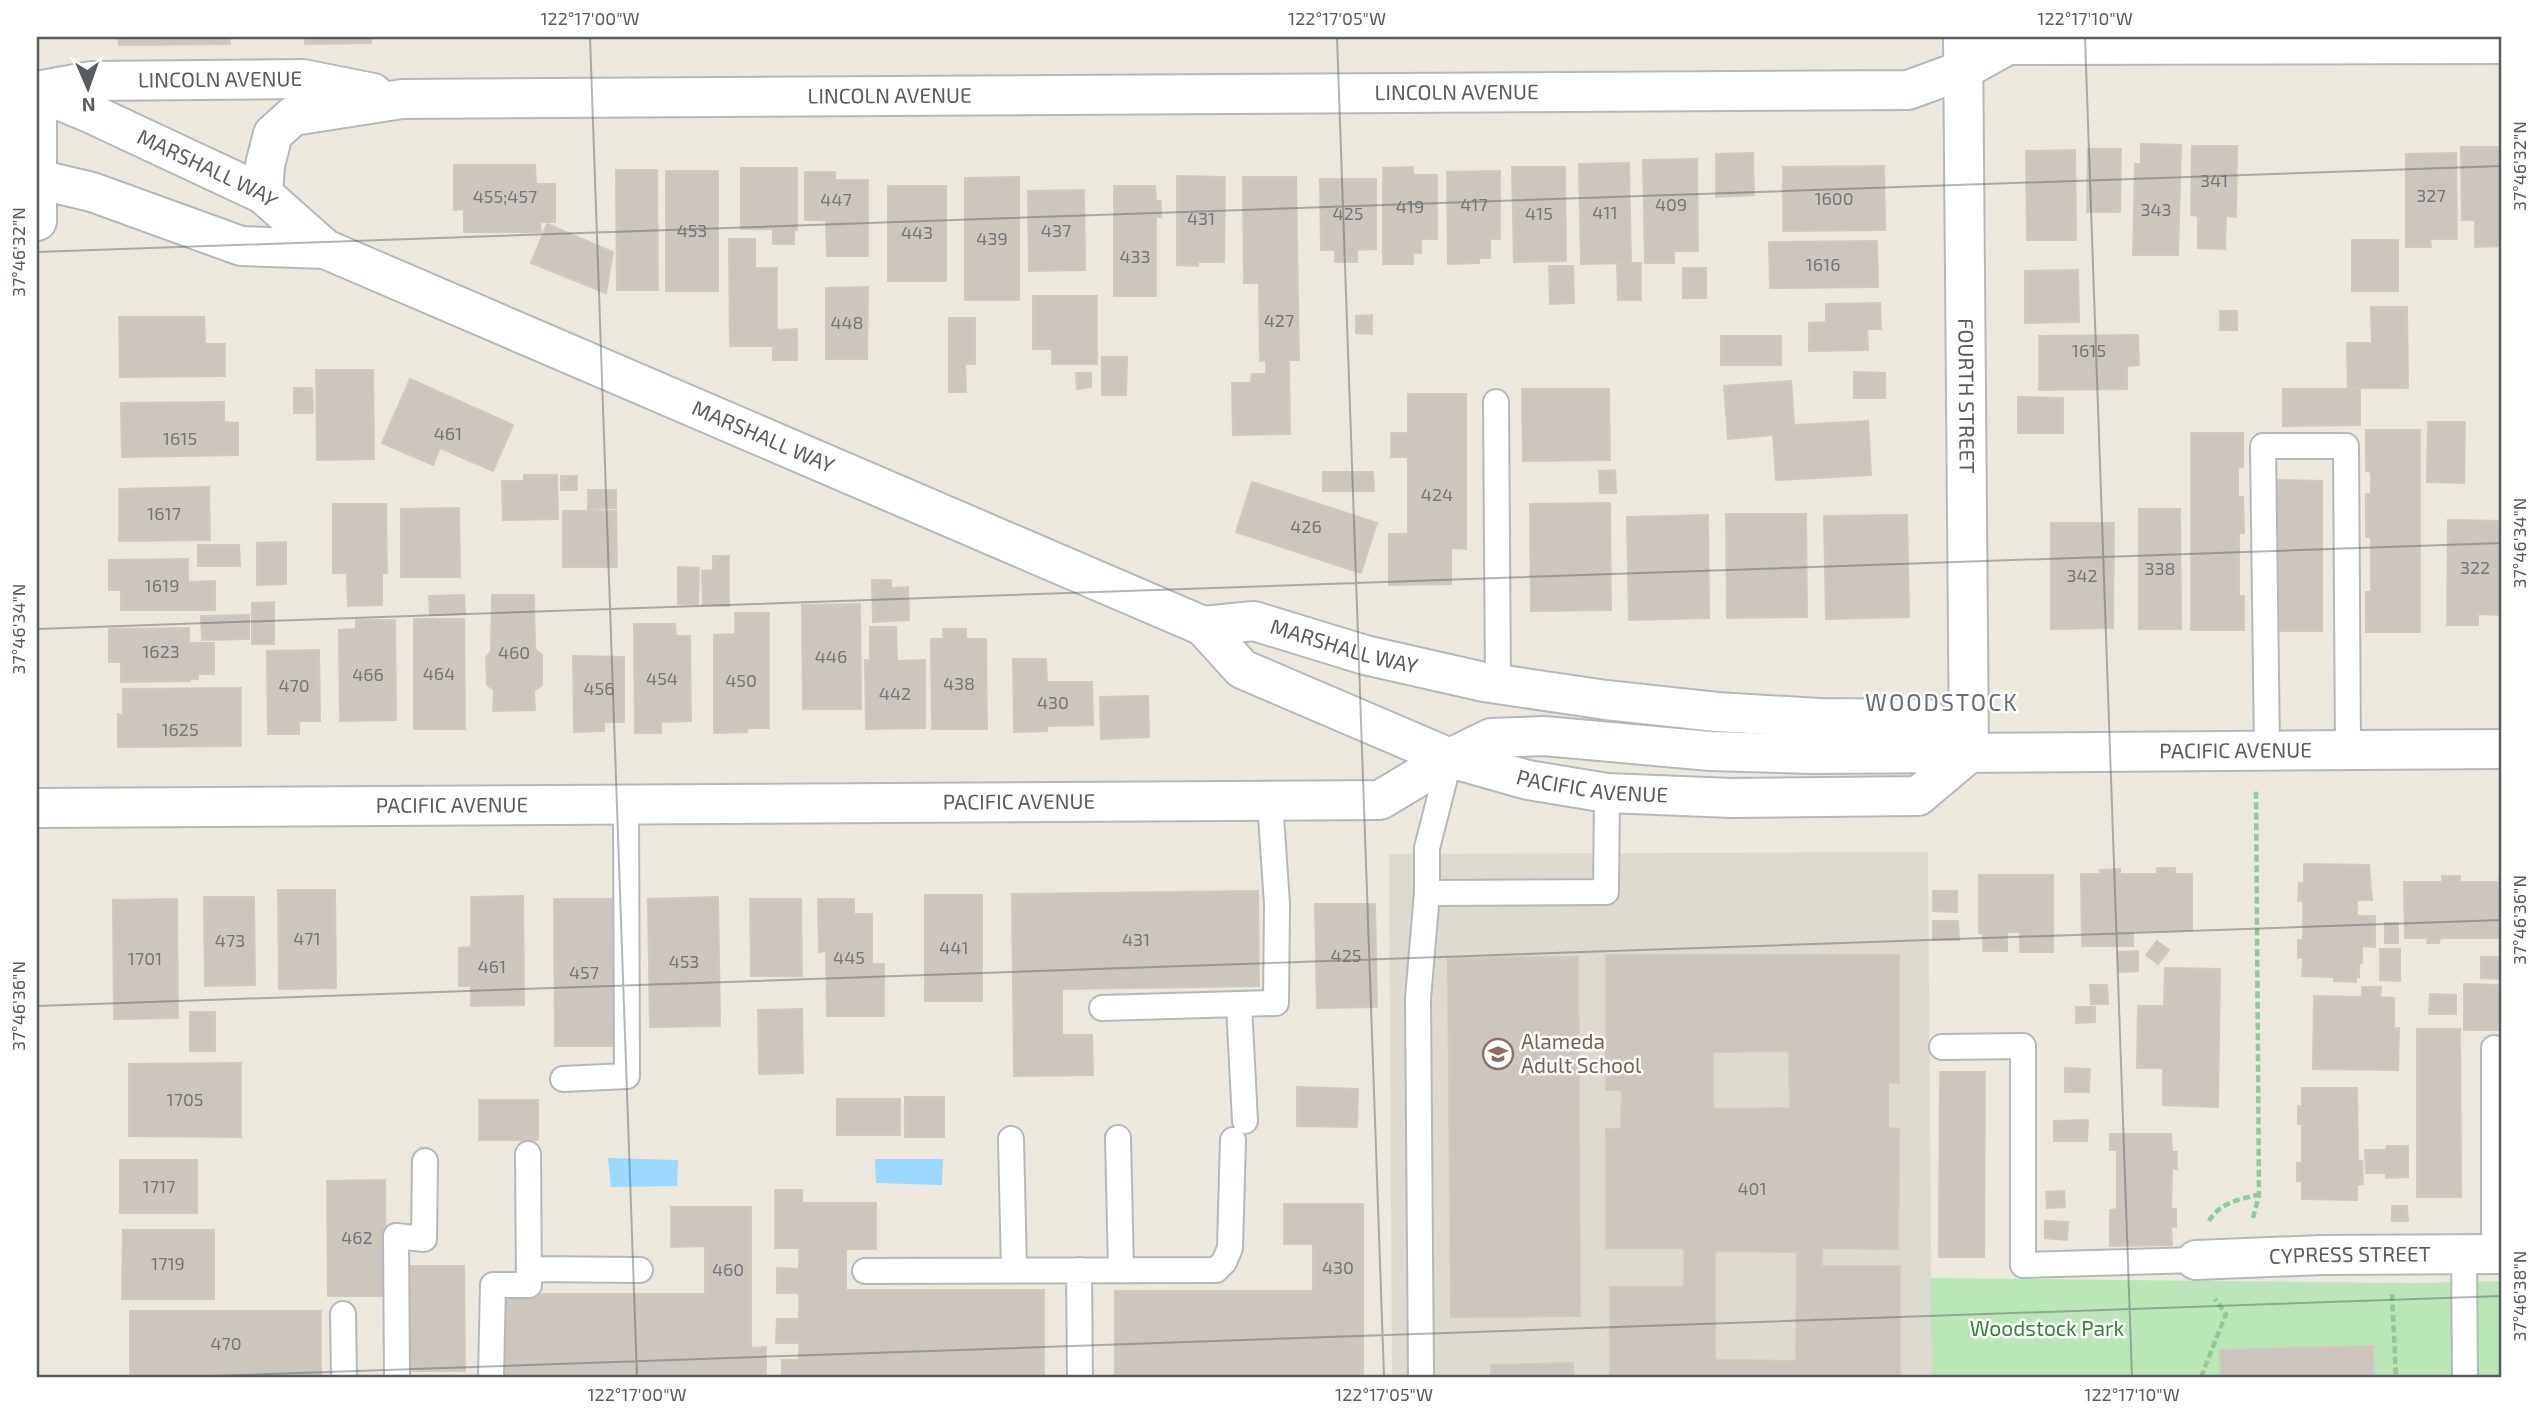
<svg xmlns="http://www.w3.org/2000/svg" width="2539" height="1414" font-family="'Exo 2',sans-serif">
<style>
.education{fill:#dedacf}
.green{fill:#bbe6b8}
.water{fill:#9bd9ff}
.building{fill:#ccc6bf;stroke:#d1c9bc;stroke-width:2;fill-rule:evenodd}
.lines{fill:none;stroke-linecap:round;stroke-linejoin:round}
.service-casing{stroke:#b4b8bd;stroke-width:28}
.minor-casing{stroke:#b4b8bd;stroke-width:42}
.tertiary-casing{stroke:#b4b8bd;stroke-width:42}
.path{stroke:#91c89d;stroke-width:4.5;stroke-dasharray:7 3.5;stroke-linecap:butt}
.service{stroke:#fff;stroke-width:24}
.minor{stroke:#fff;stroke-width:38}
.tertiary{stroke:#fff;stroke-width:38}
.ticks{fill:none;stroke:#575c61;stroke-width:2;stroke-opacity:0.45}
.labels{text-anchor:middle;stroke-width:5;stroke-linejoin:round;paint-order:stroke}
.number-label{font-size:18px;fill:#747678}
.street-label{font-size:21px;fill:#575c61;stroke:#fff}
.education-label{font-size:21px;fill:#785e54;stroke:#fff;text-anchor:start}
.park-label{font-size:21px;fill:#308730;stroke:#fff}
.neighbourhood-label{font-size:23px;letter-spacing:2px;fill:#686e73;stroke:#fff}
.neatline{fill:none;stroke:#575c61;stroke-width:2.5}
.ticks-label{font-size:18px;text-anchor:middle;fill:#575c61}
</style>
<rect width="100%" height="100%" fill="#ece8de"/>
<path class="education" d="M1928 852 1932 1377H1392L1389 854Z"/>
<path class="green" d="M1930 1278 2413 1283 2502 1281V1377H1932Z"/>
<path class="water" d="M608 1158 678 1160 677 1186 611 1187Z
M875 1159H943L942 1185 876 1183Z"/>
<path class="building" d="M118 37H230V44L119 45Z
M305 37H371V43L305 44Z
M2141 144 2181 145 2178 255H2133L2135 164H2141Z
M2192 146H2237L2236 217 2226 216 2225 249 2198 248V216L2191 215Z
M2461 147H2502V246L2475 247V220H2462Z
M2088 149H2121L2120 212H2087Z
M2075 150 2076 240H2027L2026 151Z
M1753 153 1754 195 1716 197V154Z
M2456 153 2457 239H2430L2431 247H2406V154Z
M1697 159 1698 251H1674V263H1645L1643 160Z
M1629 163 1631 263 1581 264 1579 164Z
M454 165H535L536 184H555V222H540L541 232H464V209L454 210Z
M1884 166 1885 230 1783 231V167Z
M1413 167V175H1437V239H1421V253H1413V264H1383V168Z
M1512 167H1565L1566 261 1514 262Z
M741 168H797V230H794V244H773V229H741Z
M616 170H657L658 290H617Z
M666 171H718V291H666Z
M1500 171V239H1490V258H1479V263L1448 264 1447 172Z
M805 172H835V180H868V256H827L826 220H805Z
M1177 176 1225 177 1224 262H1198V266L1177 265Z
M1019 177V300H965V178Z
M1243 177H1296L1299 360H1289L1290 434 1233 435 1232 383H1251L1252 374H1266V360L1260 361 1259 283H1244Z
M1320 179H1376V249L1357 250V262H1335V250H1321Z
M888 186H946V281H888Z
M1114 186H1155L1156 201H1161V217H1156V296H1114Z
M1084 190 1085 270 1029 271 1028 191Z
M547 224 613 252 606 293 531 263Z
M729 239H755V268H777V330L797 329V360H773V346H730Z
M2352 240H2398V291H2352Z
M1877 241 1878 287 1770 288 1769 242Z
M1617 263H1641V300H1618Z
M1549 266H1573L1574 303 1550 304Z
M1683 268H1706V298H1683Z
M2078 270 2079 322 2025 323V271Z
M868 287 867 359H826V288Z
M1033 296H1097V364H1052V349H1033Z
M1880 303 1881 329H1867L1868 350 1809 351V323L1826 322V304Z
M2371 307H2407L2408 388H2348L2347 343H2372Z
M2220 311H2237V330H2220Z
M1372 315V334L1356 333V316Z
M119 317H204L205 344H225V376L120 377Z
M949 318H975V364H965L966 392H949Z
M2138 335 2139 365 2127 366V389L2039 390V336Z
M1721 336H1781V365H1721Z
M1102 357H1127L1126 395H1102Z
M316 370H373L374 459 317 460Z
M1854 372 1885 373V398H1854Z
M1076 373H1091V387L1077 389Z
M410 379 513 425 493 471 440 448 433 465 382 443Z
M1791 381 1794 425 1868 421 1871 475 1776 480 1773 435 1728 439 1724 386Z
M294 388H312L313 413H294Z
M1522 389H1609L1610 460 1523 461Z
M2283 389H2360V425L2283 426Z
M1408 394H1466V549L1451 548V584L1389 585V534H1408V457H1391V433H1408Z
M2018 397 2063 398V433H2018Z
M224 402V422L238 423V455L122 457 121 403Z
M2428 422H2465L2464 483 2427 482Z
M2366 430H2420V632H2366V592H2371V537H2366V494H2371V472L2366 471Z
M2191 433H2243V467H2238V497H2243L2244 533H2239V596H2244V630H2191Z
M1615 470 1616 493H1600L1599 471Z
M1323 472H1373L1374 491H1323Z
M524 475H557L558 519 503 520 502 481H524Z
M561 476H577V490H561Z
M2272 480 2322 481V631H2272Z
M1252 482 1377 523 1361 573 1236 532Z
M209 487 210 540 119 541V489Z
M588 490H616V508L588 509Z
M1610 503 1611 610 1531 611 1530 504Z
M333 504H386L387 573H382V605L348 606 347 573H333Z
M459 508 460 577H401V509Z
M2139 509H2180L2181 629H2139Z
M563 511H616L617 567H563Z
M1726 514H1806L1807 617 1727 618Z
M1708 515 1709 618 1629 620 1627 517Z
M1907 515 1909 617 1826 619 1824 516Z
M2448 520 2502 521V615L2478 614V625H2447Z
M2051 523H2114L2113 628 2051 629Z
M286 542V584L257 585V543Z
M198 545H239L240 566H198Z
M713 556H729V606L703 605 702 571 713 570Z
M188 559V582L215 581V610H121V590H109V560Z
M678 567 699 568 698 604H678Z
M872 580H891V588L908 587 909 620 873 622Z
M464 595 465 614 430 615 429 596Z
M492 595H534L535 649 542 655V685L534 691 535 710 493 711 494 690 487 685 486 657 491 651Z
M274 602V644H252V603Z
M860 604 861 709H803L802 605Z
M735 613H769V728H747V732L714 733V635L735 634Z
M249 615V639L202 640 201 616Z
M414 619H464L465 729H414Z
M356 620H395L396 720 340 721 339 630 356 629Z
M634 624H675L676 636H690L691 721 661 722V733H635Z
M870 627H896L897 661 925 660V728L866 729 865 660H870Z
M189 628V643H214V674H198V679H190V681L121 682V662H109V629Z
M943 629H966V639H986L987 729H932L931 639H944Z
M319 650 320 721H299V734H268L267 651Z
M573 656 624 657V722H604V731L574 732Z
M1013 659H1046L1047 682H1092L1093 725 1047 726V731L1014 732Z
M241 688V746L118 747V714L123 715V689Z
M1148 696 1149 737 1101 739 1100 697Z
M2304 864 2369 865 2372 900H2357V916H2375V947L2362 946V963L2359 964V977H2356V982L2334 981V977L2302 976 2303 957 2298 958V940H2303V900L2298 901 2299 883H2304Z
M2157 868H2175V874H2192V930L2133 931V946H2082L2081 874H2100V870L2120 869V874H2157Z
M1979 875H2053V952H2020V932H2007V951H1983V933H1979Z
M2442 876H2460V882H2500L2499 877H2502V938H2440L2439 943H2427L2428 938H2405L2404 882H2442Z
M278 890H335L336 988 279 989Z
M1258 891 1259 986 1062 989V1035H1092L1093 1075 1014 1076 1012 894Z
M1933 891H1957V912L1933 911Z
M925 895H982V1001H925Z
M523 896 524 1005 471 1006V986H459V948L471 947V897Z
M204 897H254L255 985 205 986Z
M718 897 720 1026 650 1027 648 899Z
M177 899 178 1018 114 1019 113 900Z
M554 899H613L614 1046H555Z
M750 899H801L802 976H751Z
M818 899H854V914H872V964H884V1016H827L826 951 819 952Z
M1315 904H1375L1377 1007 1317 1008Z
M1933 921H1958L1959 940H1933Z
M2385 923H2398V943H2385Z
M2157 941 2169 950 2158 964 2146 955Z
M2380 949H2400V981L2380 980Z
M2138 951V971L2119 972 2118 952Z
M1606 955H1899V1083L1888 1082V1128L1899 1129 1898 1249 1822 1248V1266H1900V1377H1610V1287H1684V1248H1606V1129H1621L1622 1090H1606ZM1789 1051 1790 1108 1713 1109V1052ZM1715 1251 1797 1252 1796 1361 1715 1360Z
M1578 957 1580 1316 1451 1317 1448 958Z
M2481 957H2502V979L2481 978Z
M2165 968 2220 969 2218 1107 2163 1105V1068H2137L2138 1006H2164Z
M2464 984 2502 985V1030H2464Z
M2090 985H2107L2108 1004H2091Z
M2362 987H2381L2380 997 2394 998V1028H2399L2398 1070 2313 1069 2314 996 2362 997Z
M2430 994 2456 995V1014H2429Z
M2076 1007H2095V1022L2076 1023Z
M802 1009 803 1073 759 1074 758 1010Z
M190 1012H215V1051H190Z
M2417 1029H2460L2461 1197H2417Z
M241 1063V1137L129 1136V1064Z
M2065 1068 2090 1069 2089 1092H2065Z
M1940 1072H1985L1984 1257H1939Z
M1297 1087 1358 1089 1357 1127 1297 1126Z
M2302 1088H2357L2358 1161H2362L2363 1184 2357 1185V1200L2302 1199V1181H2297V1163H2302V1124H2298V1106L2302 1107Z
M905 1097H944V1137H905Z
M837 1099H900V1135H837Z
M479 1100H538V1140H479Z
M2088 1120 2087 1141H2054V1121Z
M2110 1134H2171L2172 1152H2177V1169H2172L2171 1209H2176V1227L2171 1226 2172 1245 2110 1246V1210L2117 1209V1150H2110Z
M2387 1146H2408V1177L2386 1178V1173H2366L2365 1150H2386Z
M120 1160H197V1213H120Z
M385 1180 386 1296H328L327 1181Z
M775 1190H802V1203H876V1249H846V1290H1044V1377H782V1360H799V1343H776L777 1319H799V1293H777V1268L799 1269V1248H775Z
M2064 1191 2065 1207 2047 1208 2046 1192Z
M1284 1204H1363V1377H1115V1291H1313V1244H1284Z
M2392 1206H2407L2408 1221H2392Z
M671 1207H751V1348L766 1347V1377H505V1294H705V1246L671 1247Z
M2045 1221 2068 1222 2067 1240 2045 1238Z
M123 1230H214V1299H122Z
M408 1266H464L465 1371H409Z
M130 1311H321V1377H130Z
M2373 1346 2374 1377H2221L2220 1350Z
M1573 1363 1574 1377H1491V1365Z"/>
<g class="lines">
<g class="service-casing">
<path id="service" d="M1496 402 1498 684
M2267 750 2263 446H2346L2348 750
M1450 758 1427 848V893L1606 892 1607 793
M1239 1005 1245 1121
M1102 1008 1276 1003 1277 904 1270 802
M1942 1047 2023 1046V1265L2196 1260
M2494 1048V1254
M563 1079 627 1076 626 806
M1118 1138 1121 1270
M1011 1139 1014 1270
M2464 1254 2465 1377
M529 1269 640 1270
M1079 1270 1080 1377
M865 1271 1216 1270 1224 1262 1230 1248 1233 1140
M343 1314 344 1377
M397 1377 396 1236 424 1239 425 1161
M491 1377 493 1285H529L528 1154
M1421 1377 1418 998 1427 893"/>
</g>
<g class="minor-casing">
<g id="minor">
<path id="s1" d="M1963 37 1969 753"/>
<path id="s2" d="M37 91 92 81 303 79 373 93"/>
<path d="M37 95V221"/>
<path id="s3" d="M263 194 265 165 273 134 293 116 402 99 1908 90 1963 70 2008 45 2502 44"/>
<path id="s4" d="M37 808 1380 800 1450 758"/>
<path id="s5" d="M2196 1260 2321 1255 2502 1254"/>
</g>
</g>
<g class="tertiary-casing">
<g id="tertiary">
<path id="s6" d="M37 91 92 114 263 194 325 249 1203 626 1242 669 1450 758 1528 780 1607 793 1732 798 1918 796 1969 753"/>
<path d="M37 179 92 192 241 246 325 249"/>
<path id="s7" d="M1203 626 1254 621 1365 655 1484 682 1606 700 1717 712 1819 718 1928 719 1969 753"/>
<path id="s8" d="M1450 758 1491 738 1544 736 1710 751 1811 754 2502 749"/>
</g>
</g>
<path class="path" d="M2253 1218 2259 1195 2256 790
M2209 1221C2219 1203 2240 1199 2258 1195
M2392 1294 2396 1377
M2201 1377 2226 1314 2215 1299"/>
<use href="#service" class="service"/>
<use href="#minor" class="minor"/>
<use href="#tertiary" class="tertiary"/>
</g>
<path class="ticks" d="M590 37 637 1377M1337 37 1384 1377M2085 37 2132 1377M37 252 2502 166M37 629 2502 543M37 1006 2502 920M186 1377 2502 1296"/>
<defs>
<g id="university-ring" transform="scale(1.575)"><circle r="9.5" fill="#fff" stroke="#8d6e63" stroke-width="1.5"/><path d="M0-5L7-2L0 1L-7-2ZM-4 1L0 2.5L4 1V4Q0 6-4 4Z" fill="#8d6e63"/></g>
</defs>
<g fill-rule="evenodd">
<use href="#university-ring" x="1498" y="1054"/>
</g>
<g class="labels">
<g class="number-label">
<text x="2214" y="187">341</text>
<text x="2431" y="202">327</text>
<text x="505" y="203">455;457</text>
<text x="1834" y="205">1600</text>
<text x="836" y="206">447</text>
<text x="1474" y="211">417</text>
<text x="1671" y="211">409</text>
<text x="1410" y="213">419</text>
<text x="2156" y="216">343</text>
<text x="1605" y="219">411</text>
<text x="1348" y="220">425</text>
<text x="1539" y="220">415</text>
<text x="1201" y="225">431</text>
<text x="692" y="237">453</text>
<text x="1056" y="237">437</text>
<text x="917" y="239">443</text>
<text x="992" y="245">439</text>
<text x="1135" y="263">433</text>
<text x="1823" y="271">1616</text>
<text x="1279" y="327">427</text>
<text x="847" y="329">448</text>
<text x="2089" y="357">1615</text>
<text x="448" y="440">461</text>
<text x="180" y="445">1615</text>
<text x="1437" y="501">424</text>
<text x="164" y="520">1617</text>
<text x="1306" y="533">426</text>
<text x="2475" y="574">322</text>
<text x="2160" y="575">338</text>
<text x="2082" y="582">342</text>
<text x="162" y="592">1619</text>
<text x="161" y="658">1623</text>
<text x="514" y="659">460</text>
<text x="831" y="663">446</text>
<text x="439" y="680">464</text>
<text x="368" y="681">466</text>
<text x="662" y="685">454</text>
<text x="741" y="687">450</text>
<text x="959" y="690">438</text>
<text x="294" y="692">470</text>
<text x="599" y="695">456</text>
<text x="895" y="700">442</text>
<text x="1053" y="709">430</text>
<text x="180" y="736">1625</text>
<text x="307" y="945">471</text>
<text x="1136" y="946">431</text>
<text x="230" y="947">473</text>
<text x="954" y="954">441</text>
<text x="1346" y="962">425</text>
<text x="849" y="964">445</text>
<text x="145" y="965">1701</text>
<text x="684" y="968">453</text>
<text x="492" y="973">461</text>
<text x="584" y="979">457</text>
<text x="185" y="1106">1705</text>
<text x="159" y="1193">1717</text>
<text x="1752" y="1195">401</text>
<text x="357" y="1244">462</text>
<text x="168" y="1270">1719</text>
<text x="1338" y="1274">430</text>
<text x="728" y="1276">460</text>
<text x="226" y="1350">470</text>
</g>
<g class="street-label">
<text dy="7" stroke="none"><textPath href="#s2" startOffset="184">LINCOLN AVENUE</textPath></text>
<text dy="7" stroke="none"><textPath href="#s3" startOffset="1253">LINCOLN AVENUE</textPath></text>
<text dy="7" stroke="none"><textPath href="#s3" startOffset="686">LINCOLN AVENUE</textPath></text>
<text dy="7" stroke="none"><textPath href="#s6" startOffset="187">MARSHALL WAY</textPath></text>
<text dy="7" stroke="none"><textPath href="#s1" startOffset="359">FOURTH STREET</textPath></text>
<text dy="7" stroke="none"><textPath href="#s6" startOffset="808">MARSHALL WAY</textPath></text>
<text dy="7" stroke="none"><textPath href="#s7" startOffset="145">MARSHALL WAY</textPath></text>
<text dy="7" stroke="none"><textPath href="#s8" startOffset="791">PACIFIC AVENUE</textPath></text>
<text dy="7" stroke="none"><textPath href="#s6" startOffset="1717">PACIFIC AVENUE</textPath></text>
<text dy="7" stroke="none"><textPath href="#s4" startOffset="982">PACIFIC AVENUE</textPath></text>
<text dy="7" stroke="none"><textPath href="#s4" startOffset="415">PACIFIC AVENUE</textPath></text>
<text dy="7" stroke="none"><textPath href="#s5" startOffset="154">CYPRESS STREET</textPath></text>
</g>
<g class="education-label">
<text x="1521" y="1049">Alameda<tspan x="1521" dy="24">Adult School</tspan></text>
</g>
<g class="park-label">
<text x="2047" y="1336">Woodstock Park</text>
</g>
<g class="neighbourhood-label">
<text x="1942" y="711">WOODSTOCK</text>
</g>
</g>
<rect width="2539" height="1414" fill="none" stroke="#ffffff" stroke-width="77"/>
<g transform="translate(88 88) rotate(178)" stroke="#ffffff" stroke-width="5" paint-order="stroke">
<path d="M0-5L12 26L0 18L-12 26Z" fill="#575c61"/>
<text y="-10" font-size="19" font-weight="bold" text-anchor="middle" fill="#575c61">N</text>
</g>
<rect x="38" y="38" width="2462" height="1338" class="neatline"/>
<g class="ticks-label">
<text x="590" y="25">122°17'00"W</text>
<text x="1337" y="25">122°17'05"W</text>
<text x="2085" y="25">122°17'10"W</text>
<text transform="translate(2520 166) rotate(-90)" y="6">37°46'32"N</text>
<text transform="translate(19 252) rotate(-90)" y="6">37°46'32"N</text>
<text transform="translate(2520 543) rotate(-90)" y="6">37°46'34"N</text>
<text transform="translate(19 629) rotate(-90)" y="6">37°46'34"N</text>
<text transform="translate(2520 920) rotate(-90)" y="6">37°46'36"N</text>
<text transform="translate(19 1006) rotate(-90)" y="6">37°46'36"N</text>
<text transform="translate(2520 1296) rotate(-90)" y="6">37°46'38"N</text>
<text x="637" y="1401">122°17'00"W</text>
<text x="1384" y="1401">122°17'05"W</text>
<text x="2132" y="1401">122°17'10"W</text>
</g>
</svg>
